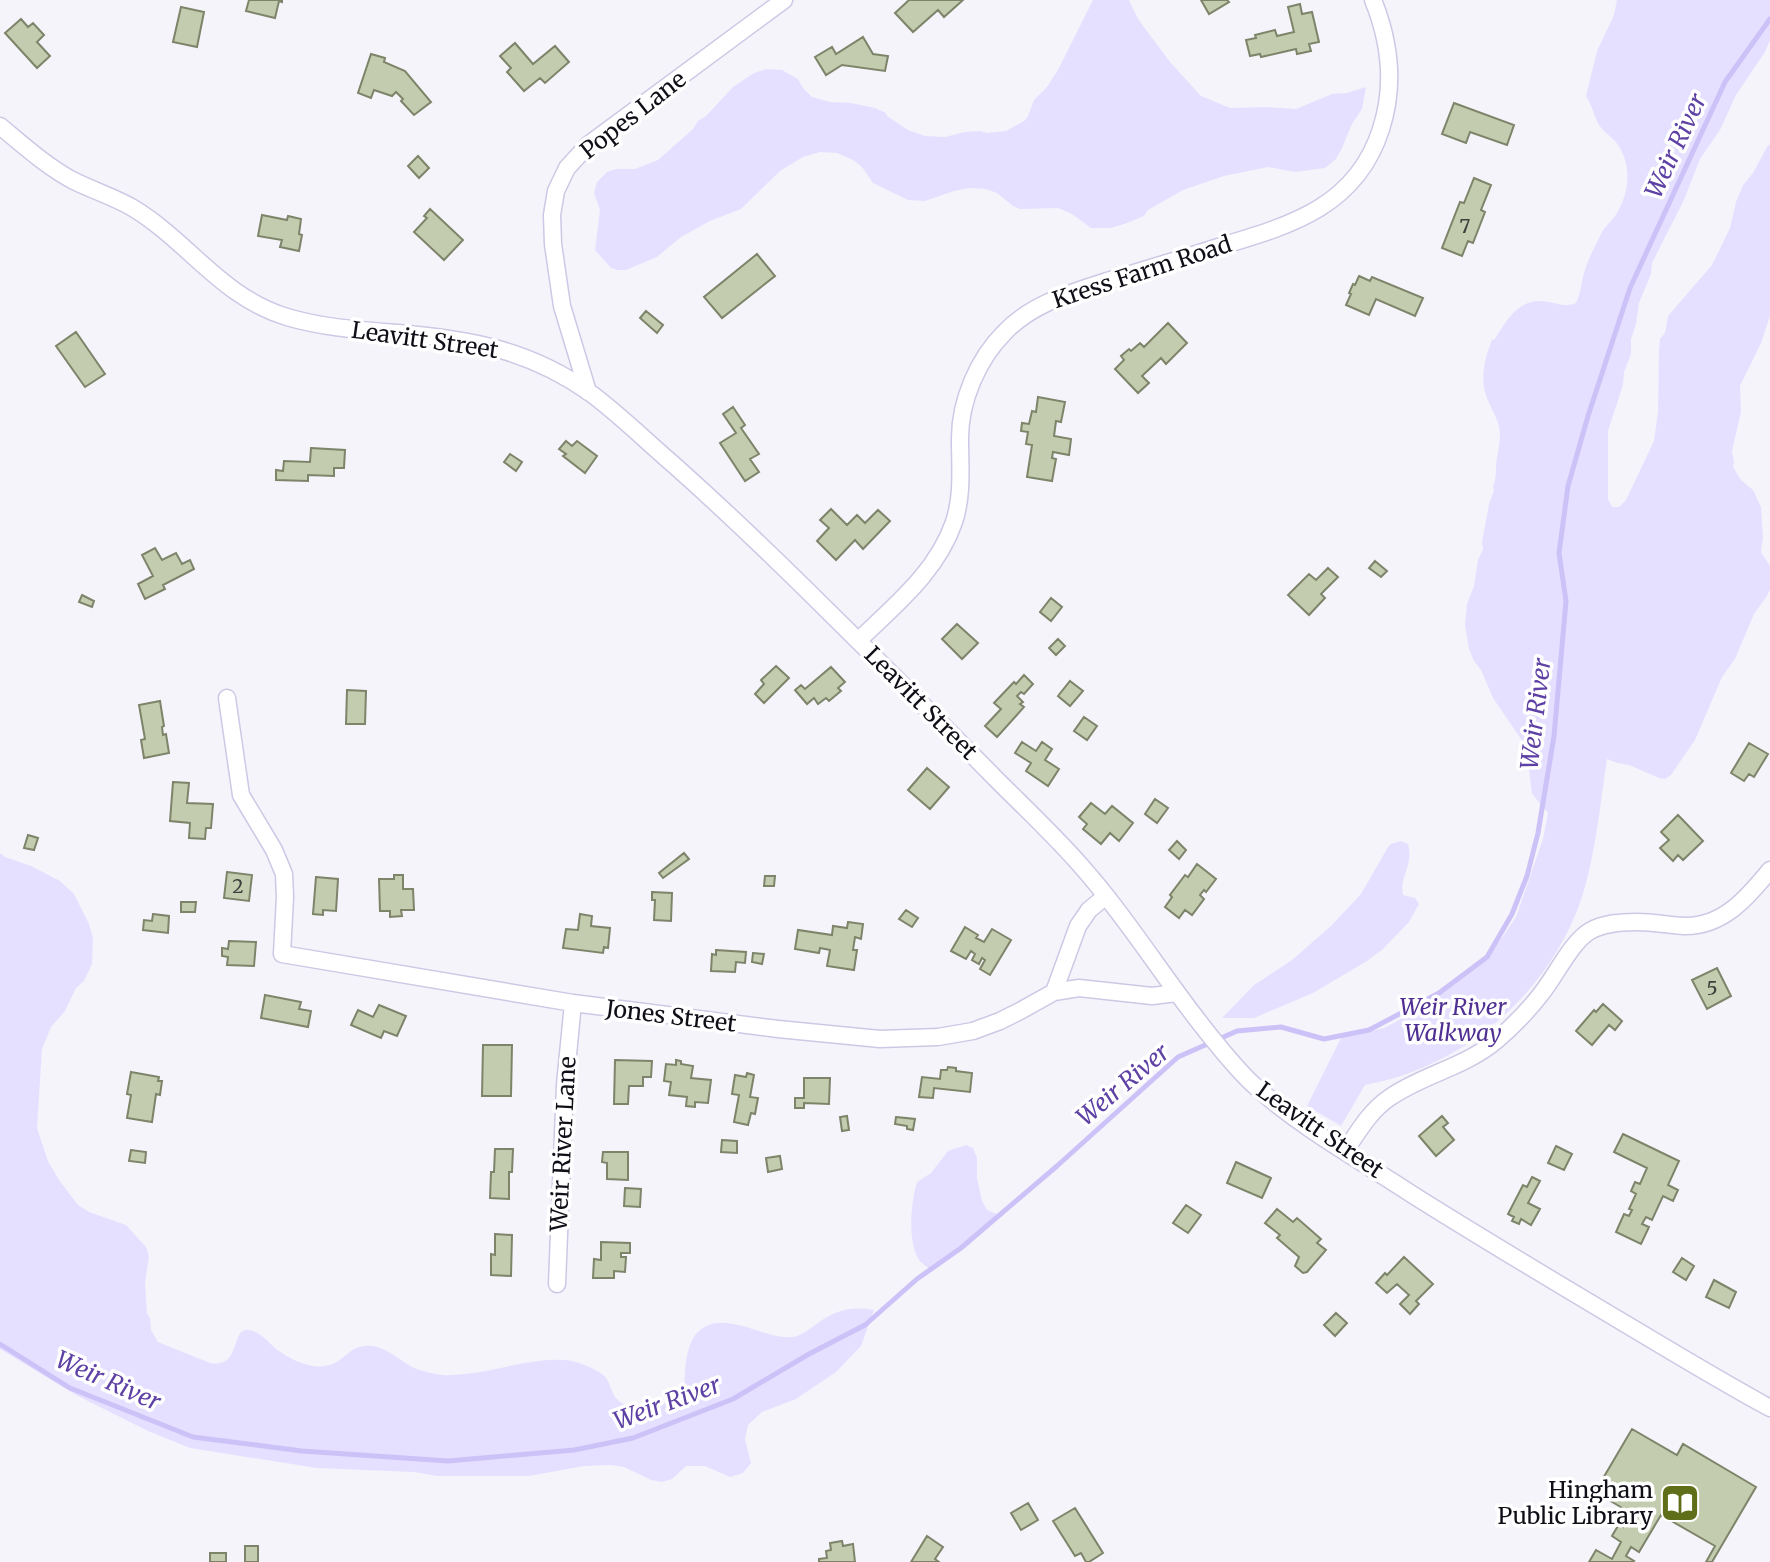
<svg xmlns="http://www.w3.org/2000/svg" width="1770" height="1562" font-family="Merriweather,serif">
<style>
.green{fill:#e5e0ff}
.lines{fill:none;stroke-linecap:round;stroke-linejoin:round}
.stream{stroke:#ccc2f7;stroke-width:5}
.building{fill:#c4ccaf;stroke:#7d8469;stroke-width:2}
.street-casing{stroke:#cdc8e5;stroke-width:19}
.street{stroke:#fff;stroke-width:16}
.labels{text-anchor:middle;stroke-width:7;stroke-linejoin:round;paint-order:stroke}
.number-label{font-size:19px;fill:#3d3e3d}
.street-label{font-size:23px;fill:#100e17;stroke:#fff}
.park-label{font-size:23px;font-style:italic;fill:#4f2f92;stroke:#fff}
.poi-label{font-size:23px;fill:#100e17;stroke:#fff;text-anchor:end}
.water-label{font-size:24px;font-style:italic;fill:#5e41a4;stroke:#fff}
</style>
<rect width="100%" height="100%" fill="#f5f4fb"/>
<path class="green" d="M1093 0H1129L1138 19 1170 62 1201 96 1230 108 1266 107 1296 109 1332 94 1347 93 1366 87 1362 109 1352 124 1342 148 1336 159 1325 168 1295 172 1268 167 1224 176 1183 190 1148 210 1144 216 1127 223 1111 228H1091L1072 214 1058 208 1020 209 1013 206 997 193 986 189 970 188 954 191 925 201 908 200 873 183 862 167 853 160 837 153 820 152 803 157 780 171 741 209 710 221 681 237 657 257 626 270H617L611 268 595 250 600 210 594 193 597 182 607 172 616 169H635L658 160 693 129 698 121 706 116 733 87 754 73 766 69 782 70 798 79 803 88 812 97 830 102 851 103 875 108 886 113 887 116 908 130 925 136 945 137 965 132 980 131 987 133 1006 131 1024 121 1028 116 1034 100 1047 87 1058 70Z
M1617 0H1770V40L1765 52 1736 95 1720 130 1700 159 1683 202 1652 263 1651 274 1639 303 1636 324 1631 339V354L1624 372 1623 385 1608 431V499L1612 507H1619L1626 500 1654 441 1658 412 1659 349 1660 339 1665 333 1668 316 1712 265 1730 228 1736 202 1743 185 1753 173 1767 147 1770 144V316L1761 343 1740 386 1741 412 1732 451 1734 462 1733 467 1741 480 1753 490 1761 507 1763 537 1761 552 1770 566V589L1767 596 1754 614 1735 659 1722 677 1695 740 1671 775 1665 779 1659 778 1629 765 1617 763 1607 759C1600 805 1596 852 1582 897 1550 993 1464 1067 1365 1085L1341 1126 1307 1106 1342 1036 1357 1034 1384 1028 1403 1018 1454 985 1489 953 1501 939 1516 917 1543 839 1548 813 1532 794 1527 753 1523 742 1493 698 1481 670 1474 661 1469 649 1465 625 1467 604 1474 586 1478 560 1483 549 1482 542 1489 504 1494 490 1493 487C1496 479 1496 473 1496 465 1497 452 1502 439 1499 426 1496 415 1489 405 1486 395 1480 376 1485 358 1492 340L1495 339C1508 318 1520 296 1549 302 1559 304 1567 307 1576 303 1580 294 1581 287 1583 277 1586 263 1595 246 1602 232 1606 225 1614 219 1618 211 1630 190 1631 164 1618 145 1613 137 1604 133 1599 125 1594 116 1592 105 1586 96L1597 51 1614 15Z
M1401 841 1408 844C1414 865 1399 877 1403 895L1415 898 1419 904 1409 922 1383 949 1367 961 1313 993 1254 1018H1222L1254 985 1292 960 1331 926 1361 894 1388 847 1391 844Z
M0 853 5 857 31 866 60 881 74 894 89 924 93 938 92 964 84 981 76 988 65 1011 51 1027 42 1049 37 1128 48 1161 59 1180 78 1205 89 1212 126 1225 146 1247 149 1256 145 1283 147 1313 150 1318 151 1330 158 1342 210 1363C242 1369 230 1327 249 1330 261 1331 270 1345 279 1351 289 1358 301 1364 313 1366 342 1370 345 1347 365 1346 383 1344 398 1359 412 1367 421 1371 434 1374 443 1375 450 1376 457 1374 464 1374 497 1371 531 1358 564 1360 575 1360 601 1370 607 1379 610 1385 612 1393 616 1398 626 1410 647 1410 661 1405 663 1404 668 1401 670 1399 674 1397 680 1394 682 1390 686 1385 684 1380 685 1375 685 1362 688 1344 696 1334 721 1306 763 1340 792 1337 801 1336 808 1330 815 1325 836 1310 849 1306 874 1310L861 1346 836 1372 796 1399 762 1412 748 1425 745 1439 751 1463 743 1473 730 1477 705 1466H686L672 1479 662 1482 651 1480 624 1467 611 1465 584 1466 529 1476H437L414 1472 317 1468 190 1448 148 1431 76 1395 0 1349Z
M966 1145 973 1148 977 1158V1178L982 1201 987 1210 997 1214 965 1246 932 1271C928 1267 922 1264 919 1260 907 1241 911 1202 917 1182L931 1173 948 1151Z"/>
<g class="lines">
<path class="stream" d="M0 1344 70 1388 193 1437 302 1451 448 1461 574 1450 633 1438 733 1399 809 1354 865 1325 917 1279 961 1248 1057 1166 1178 1057 1237 1031 1281 1027 1324 1039 1369 1030 1439 993 1487 957 1512 914 1527 876 1538 833 1554 736 1566 601 1559 553 1568 486 1588 416 1630 288 1725 82 1770 19"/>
</g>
<path class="building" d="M249 0H282V2L279 1 275 18 246 11Z
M909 0H963L944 17 938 10 913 32 895 13Z
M1201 0H1227L1229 2 1209 14Z
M1300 4 1302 14 1312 12 1319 42 1309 44 1311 51 1297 54 1296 49 1261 57 1260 54 1250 56 1246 40 1256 38 1255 35 1275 30 1277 36 1294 32 1288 7Z
M181 7 204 12 197 47 173 42Z
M21 19 28 27 33 23 44 35 37 42 50 56 37 68 5 33Z
M863 37 873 54 888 56 885 71 842 65 826 75 815 57 832 47 836 54Z
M515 43 533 64 555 46 569 62 545 83 540 78 524 91 507 72 511 68 500 56Z
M371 54 385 58 384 62 405 71 431 102 414 115 401 101 403 99 396 92 392 96 374 90 371 98 358 93Z
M1454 103 1514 125 1507 145 1470 132 1466 143 1442 134Z
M418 156 429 168 419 178 408 166Z
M1474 178 1491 185 1481 210 1485 212 1473 243 1468 241 1462 256 1442 248 1460 202 1464 203Z
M430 209 463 240 444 260 414 232 427 218 424 216Z
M262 215 287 220 288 216 301 219 299 234 302 235 299 251 280 247 282 240 258 236Z
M757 254 775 276 722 318 704 297Z
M1359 276 1370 281 1372 277 1423 298 1415 316 1376 299 1369 315 1346 305 1351 294 1349 293 1353 284 1355 285Z
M646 311 663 325 657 333 640 318Z
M1168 323 1187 343 1166 364 1161 358 1142 376 1149 383 1138 393 1115 369 1124 360 1121 356 1129 349 1131 351 1140 343 1144 347Z
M76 332 105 374 85 387 56 346Z
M1038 397 1065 402 1061 422 1056 421 1054 436 1071 439 1069 455 1053 452 1052 458 1056 459 1052 481 1027 477 1032 445 1026 444 1028 432 1021 431 1022 423 1029 424 1032 411 1036 412Z
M733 407 745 425 741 428 759 454 750 459 759 472 745 481 720 443 736 433 723 414Z
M566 441 572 446 577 441 597 456 585 473 563 456 566 454 559 449Z
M311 448 345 450 344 468H334V476L308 475V481L276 480V470L283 471 284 461 310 462Z
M510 454 522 462 516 471 504 462Z
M831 509 847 525 857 515 865 523 878 510 890 521 863 549 855 540 836 560 817 541 829 528 820 520Z
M155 548 162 560 176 553 182 564 190 560 194 569 163 585 165 589 145 599 138 584 153 576 142 555Z
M1375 561 1387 571 1381 577 1369 568Z
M1328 568 1338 577 1321 594 1325 598 1309 615 1288 595 1309 574 1316 580Z
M82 595 94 601 92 607 79 602Z
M1051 598 1062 607 1051 621 1040 612Z
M957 624 978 643 962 659 942 639Z
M1058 639 1065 646 1056 655 1049 648Z
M776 666 789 678 764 703 755 694 764 684 761 680Z
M831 667 845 682 838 688 841 691 829 701 826 698 818 704 814 698 807 704 795 690 801 685 805 689Z
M1024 675 1033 684 1024 694 1021 692 1017 696 1023 702 1020 704 1024 707 997 737 985 726 1001 709 994 703 1014 682 1016 684Z
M1070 681 1083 691 1070 706 1058 696Z
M347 690 366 691 365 724H346Z
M160 701 164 726 162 727 163 735 166 734 169 753 144 758 141 740 145 739 139 705Z
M1084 717 1097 726 1087 740 1074 731Z
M1022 742 1036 751 1042 742 1052 749 1045 760 1059 769 1048 786 1026 771 1031 763 1015 753Z
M1749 743 1768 754 1754 777 1749 774 1744 781 1731 773Z
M927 768 949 787 930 809 908 790Z
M173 782 189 783 187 803 213 804 211 828H206L205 839 189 838 190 823 170 821Z
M1155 799 1168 808 1157 823 1145 814Z
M1091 803 1105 814 1112 806 1133 823 1119 841 1110 833 1101 844 1083 829 1087 824 1079 817Z
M1678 815 1703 841 1683 860 1678 855 1673 861 1660 848 1669 840 1661 832Z
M28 835 38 838 34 850 24 848Z
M1177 841 1186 850 1179 859 1169 850Z
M684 853 689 859 663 878 659 873Z
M1197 864 1216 879 1206 892 1204 890 1200 895 1204 899 1192 915 1185 910 1179 918 1165 907 1172 897 1170 895 1185 875 1188 877Z
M227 872 252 875 249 901 224 898Z
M394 875H403V889H413L414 910H401L402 916 390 917V911H380L379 879H394Z
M765 876H775L774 886H764Z
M316 877 338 879 336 911 323 910V915L313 914Z
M652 892 672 893 671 921 654 920 655 900H652Z
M181 902H196L195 912H181Z
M906 910 918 918 912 927 899 919Z
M153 914 169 916 168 933 143 930 144 920 152 921Z
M580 914 592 916 591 926 610 928 608 948 604 947 603 953 563 948 566 929 578 930Z
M848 922 863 924 861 939 855 937 853 950H857L854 970 827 966 830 950 820 948 819 953 795 949 798 930 832 935 833 926 847 928Z
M965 927 978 935 976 938 984 942 992 929 1011 940 990 975 980 969 985 960 982 958 979 964 972 960 975 954 971 951 966 959 951 951Z
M229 941 256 942 254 966 227 965 228 957 222 956V948L228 949Z
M716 950 746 952 745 963 736 962 735 972 711 971 712 954 716 955Z
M753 953 764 954 762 964 752 962Z
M1717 968 1731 996 1707 1009 1692 980Z
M265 995 301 1002 299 1009 311 1011 308 1027 261 1018Z
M1603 1004 1622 1021 1615 1030 1609 1025 1592 1045 1576 1031 1594 1010 1596 1012Z
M379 1005 406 1016 397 1036 384 1031 381 1038 351 1025 358 1010 373 1017Z
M483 1045H512L511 1096H482Z
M615 1060 652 1061 651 1077H643V1086H629L628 1104H614Z
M676 1060 681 1061V1064L693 1066 691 1078 711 1080 708 1103 695 1102V1107L686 1106 687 1097 669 1095 671 1082 664 1081 666 1064 676 1065Z
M948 1067 956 1068V1071L972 1073 970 1092 934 1088 933 1098 919 1097 922 1077 940 1079 941 1070H947Z
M131 1072 159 1077 158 1081H162L160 1095 156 1094 152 1122 127 1118 131 1095 127 1094Z
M747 1073 754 1075 750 1097 758 1098 755 1114 751 1113 748 1125 734 1122 739 1095 732 1094 735 1075 746 1077Z
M804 1078H830L829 1104 804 1103V1108H795V1098H804Z
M847 1116 849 1130 842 1131 840 1117Z
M1442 1116 1448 1123 1443 1127 1454 1140 1436 1156 1419 1136Z
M896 1117 915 1119 913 1130 907 1129V1126L895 1124Z
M1623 1134 1679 1161 1668 1185 1678 1190 1673 1201 1663 1196 1652 1220 1646 1217 1642 1224 1649 1227 1641 1244 1616 1232 1624 1214 1629 1216 1632 1210 1629 1209 1636 1194 1631 1191 1635 1182 1640 1184 1647 1168 1614 1152Z
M722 1140 737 1141V1153L721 1152Z
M1556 1146 1572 1154 1564 1170 1548 1163Z
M495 1149H513L512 1172H509V1199L490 1198 491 1172H494Z
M131 1150 146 1152 145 1163 129 1161Z
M603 1152H628V1180L607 1179V1163L602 1162Z
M780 1156 782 1169 768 1172 766 1158Z
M1236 1162 1271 1178 1262 1198 1227 1183Z
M1532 1177 1540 1181 1528 1203 1540 1209 1531 1225 1521 1219 1519 1224 1512 1221 1514 1217 1508 1214 1523 1185 1527 1187Z
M625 1188 641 1189 640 1207 624 1206Z
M1186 1205 1201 1215 1188 1233 1173 1223Z
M1277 1209 1293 1222 1297 1218 1321 1239 1317 1243 1326 1250 1307 1272 1303 1273 1295 1266 1299 1257 1277 1238 1280 1235 1265 1223Z
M495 1234 512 1235 511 1276 491 1275V1254L495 1255Z
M601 1242 630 1243V1253H621V1257H626L625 1272 614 1271V1278H593L594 1259 601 1260Z
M1404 1257 1433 1284 1416 1301 1419 1304 1410 1314 1400 1304 1409 1295 1397 1284 1387 1293 1376 1283 1385 1273 1387 1275Z
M1682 1258 1694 1266 1686 1280 1673 1272Z
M1714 1280 1736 1292 1729 1308 1706 1297Z
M1336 1313 1347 1323 1335 1336 1324 1325Z
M1632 1429 1677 1455 1683 1444 1756 1487 1712 1562H1706L1715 1546 1661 1515 1639 1552 1631 1547 1626 1556 1634 1561 1633 1562H1589L1596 1550 1612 1559 1621 1542 1612 1536 1619 1524 1623 1527 1631 1513 1595 1492Z
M1028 1503 1038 1520 1021 1530 1011 1513Z
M1075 1508 1103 1553 1089 1562H1086L1081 1553 1075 1556 1053 1521Z
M927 1536 943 1547 935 1559 939 1562H911Z
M842 1541 843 1546 853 1544 855 1562H819V1559L827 1558 826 1551 831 1550 830 1543Z
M245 1546H258V1562H245Z
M210 1553H226V1562H210Z"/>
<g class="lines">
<g class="street-casing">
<path id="street" d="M0 126C23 145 45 165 72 180 92 190 114 197 133 208 189 242 221 297 287 317 324 328 361 330 398 333 470 339 529 350 589 392 619 414 646 441 674 465 730 515 784 567 837 620 890 672 943 725 996 779 1025 808 1055 836 1082 867 1129 920 1166 982 1211 1037 1225 1054 1239 1072 1256 1087 1303 1129 1360 1160 1413 1195 1486 1241 1560 1285 1634 1329 1679 1356 1724 1383 1770 1408
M588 392 562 306 553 244 552 215 556 191 567 168 588 145 784 0
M858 641C894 606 937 572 954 522 963 495 960 467 960 438 960 401 978 359 1004 333 1031 304 1070 293 1107 281 1144 270 1181 259 1218 247 1288 226 1356 208 1381 129 1395 86 1390 42 1373 0
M227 698 241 795 274 850 284 874 285 897 282 954 573 1003 778 1029 880 1039 938 1037 973 1031 1000 1021 1020 1011 1054 992 1078 926 1089 910 1106 896
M1054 992 1079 988 1152 996 1177 993
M1345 1151C1358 1132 1370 1111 1389 1098 1423 1074 1464 1068 1497 1040 1513 1026 1528 1011 1541 994 1555 977 1572 941 1590 931 1604 923 1621 922 1637 922 1653 922 1668 925 1684 926 1723 927 1748 897 1770 870
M557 1284 565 1085 573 1003"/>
</g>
<use href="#street" class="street"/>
</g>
<defs>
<g id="library-square" transform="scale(2.0125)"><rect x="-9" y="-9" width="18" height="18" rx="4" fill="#5f6e19" stroke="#fff"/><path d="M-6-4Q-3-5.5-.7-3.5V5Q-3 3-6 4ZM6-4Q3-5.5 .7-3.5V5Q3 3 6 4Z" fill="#fff"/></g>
</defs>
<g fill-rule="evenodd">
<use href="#library-square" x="1680" y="1503"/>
</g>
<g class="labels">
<g class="number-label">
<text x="1465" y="233">7</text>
<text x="238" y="893">2</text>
<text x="1712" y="995">5</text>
</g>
<g class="street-label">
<text transform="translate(633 115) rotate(-38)" y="8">Popes Lane</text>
<text transform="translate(1142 272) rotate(-18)" y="8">Kress Farm Road</text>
<text transform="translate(425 340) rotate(8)" y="8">Leavitt Street</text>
<text transform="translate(921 703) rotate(45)" y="8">Leavitt Street</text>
<text transform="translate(671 1016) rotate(7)" y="8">Jones Street</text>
<text transform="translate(1320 1130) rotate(35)" y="8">Leavitt Street</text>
<text transform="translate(563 1144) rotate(-87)" y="8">Weir River Lane</text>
</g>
<g class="park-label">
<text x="1453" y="1015">Weir River<tspan x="1453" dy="26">Walkway</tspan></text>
</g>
<g class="poi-label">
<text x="1653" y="1498">Hingham<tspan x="1653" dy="26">Public Library</tspan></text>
</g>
<g class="water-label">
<text transform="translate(1676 146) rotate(-65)" y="8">Weir River</text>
<text transform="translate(1536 714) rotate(-83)" y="8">Weir River</text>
<text transform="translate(1123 1085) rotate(-40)" y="8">Weir River</text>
<text transform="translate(108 1381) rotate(24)" y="8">Weir River</text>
<text transform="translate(667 1403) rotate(-20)" y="8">Weir River</text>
</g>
</g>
</svg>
